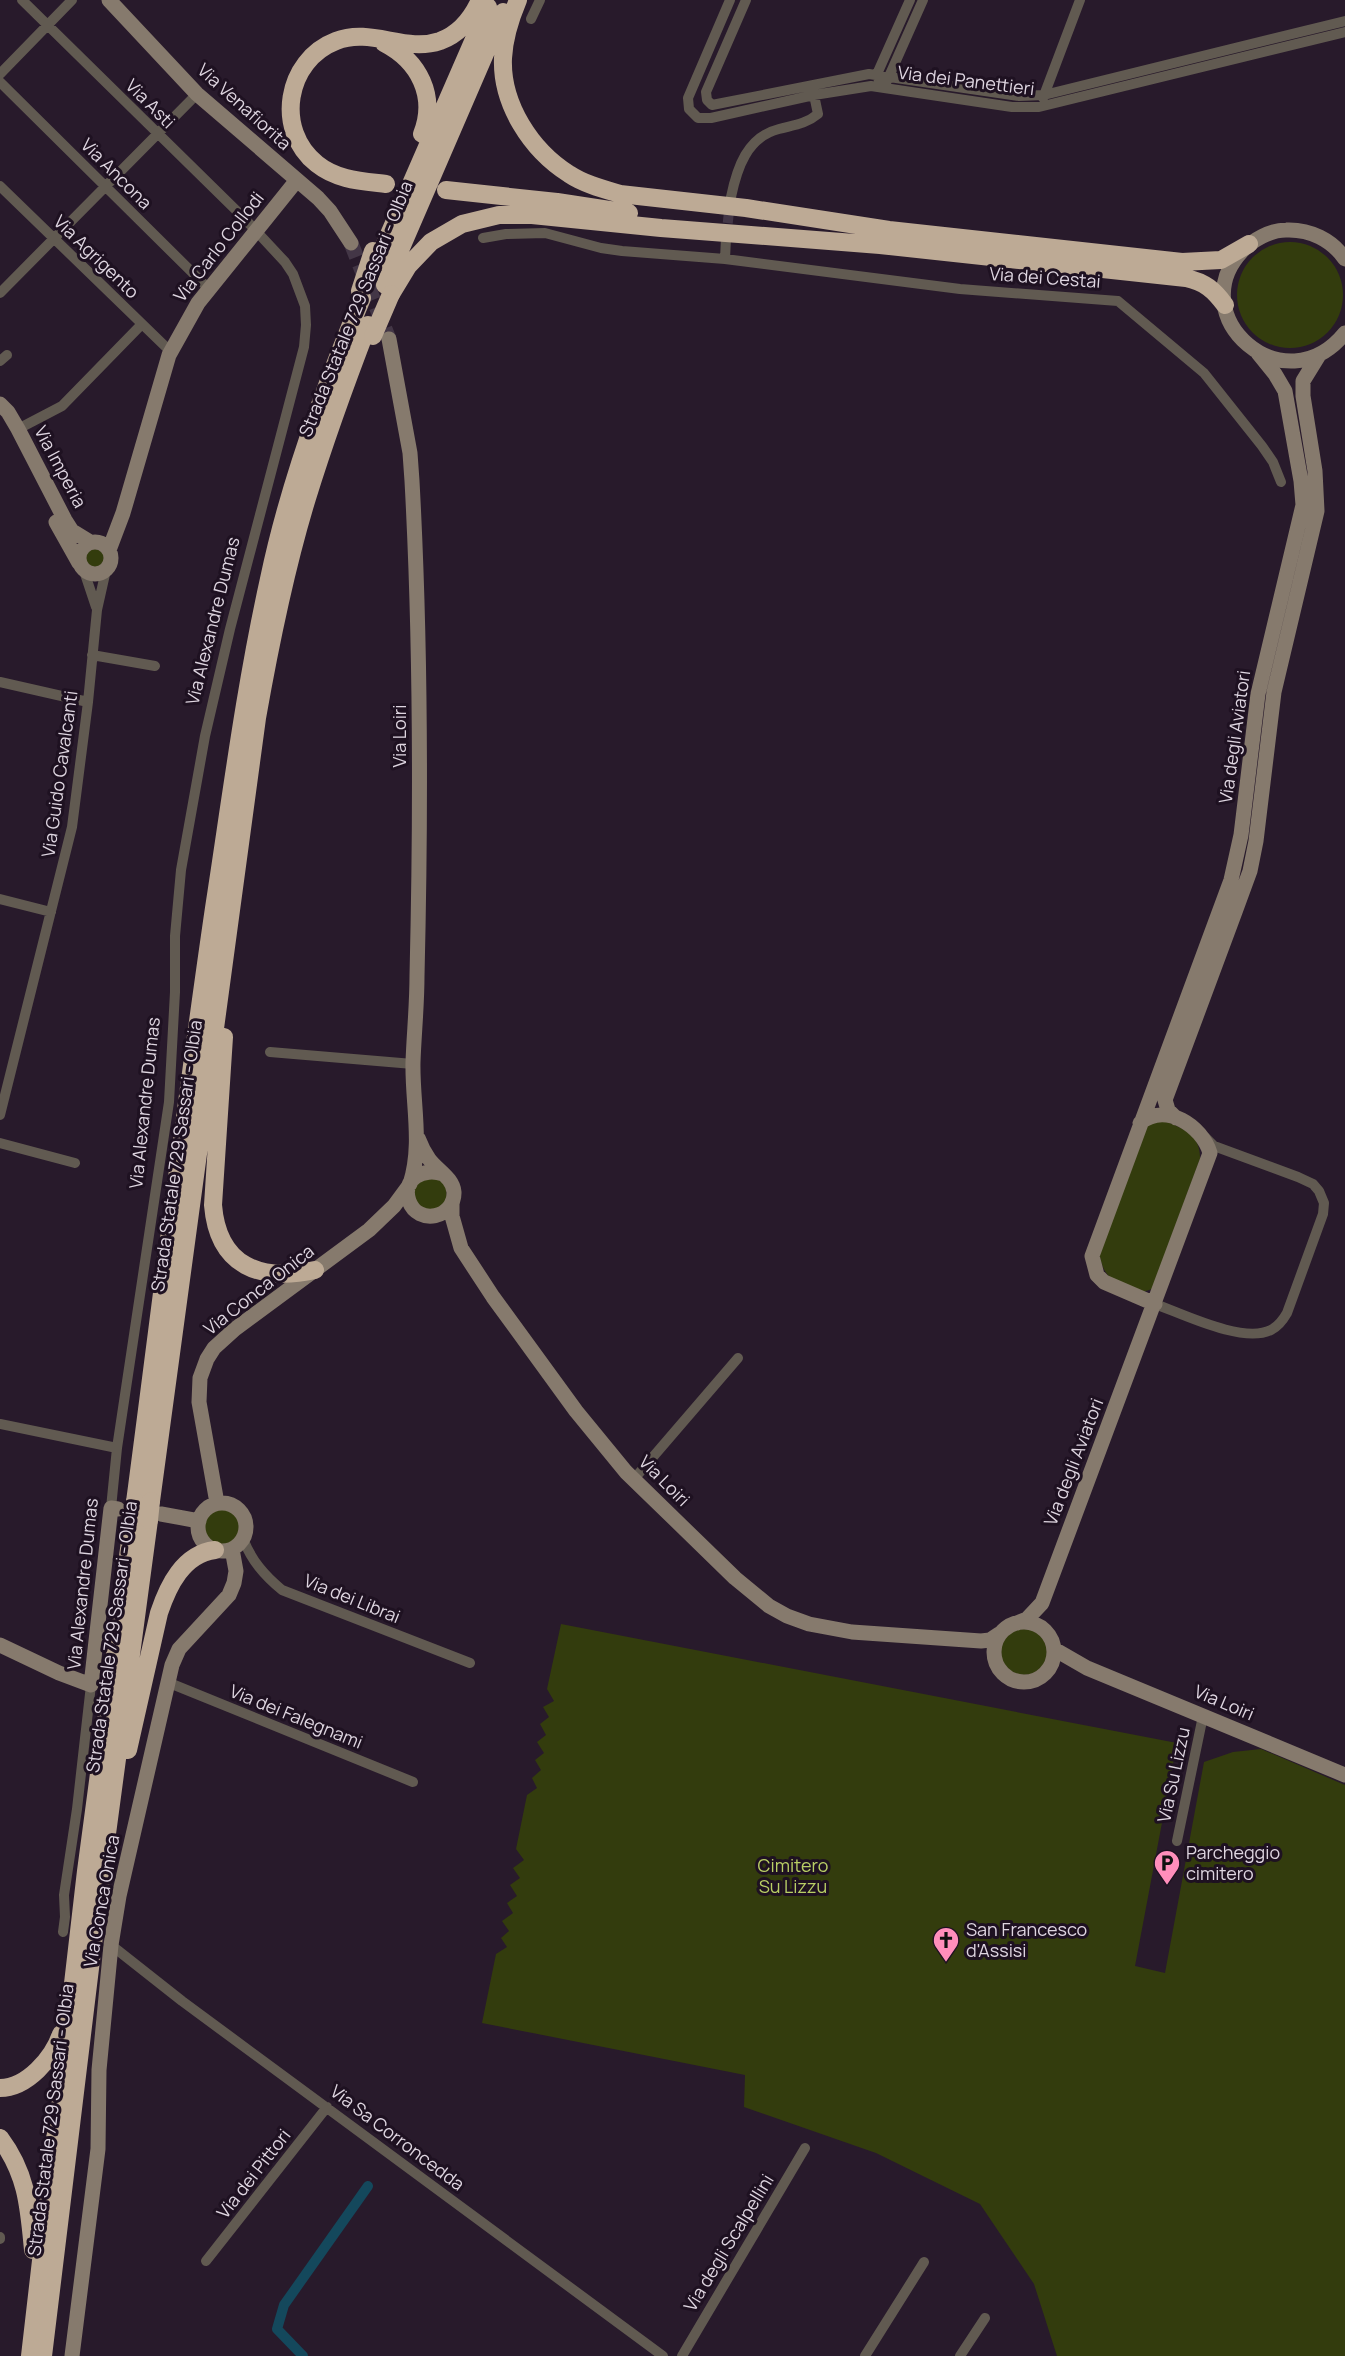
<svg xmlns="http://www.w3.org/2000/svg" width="1345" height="2356" font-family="Manrope,sans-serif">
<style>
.green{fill:#333c0d}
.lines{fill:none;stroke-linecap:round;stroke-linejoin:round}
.canal{stroke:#14485c;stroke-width:10}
.street-tunnel{stroke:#433646;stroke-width:10;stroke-dasharray:10 5;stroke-linecap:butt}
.secondary-tunnel{stroke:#433646;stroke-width:15;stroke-dasharray:15 8;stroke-linecap:butt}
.street{stroke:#615a51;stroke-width:10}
.secondary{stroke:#867a6d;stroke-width:15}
.highway{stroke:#bdaa95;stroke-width:18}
.highway-bridge{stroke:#bdaa95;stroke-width:18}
.labels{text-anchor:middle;stroke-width:6;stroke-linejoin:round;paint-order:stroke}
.street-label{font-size:18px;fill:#ded5e0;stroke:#1e1121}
.poi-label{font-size:18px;fill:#ded5e0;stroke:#1e1121;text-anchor:start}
.park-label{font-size:18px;fill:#b9cf65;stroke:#1e1121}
</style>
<rect width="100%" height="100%" fill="#281a2b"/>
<path class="green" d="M1237 295a53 53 0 1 1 106 0a53 53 0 1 1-106 0Z
M86 558a9 9 0 1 1 18 0a9 9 0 1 1-18 0Z
M1159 1119C1180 1127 1201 1133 1200 1159L1152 1289 1143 1292C1117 1281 1104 1283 1099 1252L1146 1126Z
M430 1175 446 1183 447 1201 433 1212 417 1206 413 1187Z
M204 1527a18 18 0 1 1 36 0a18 18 0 1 1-36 0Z
M561 1624 1177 1743 1135 1966 1165 1973 1204 1762 1233 1752 1261 1749 1345 1785V2356H1057L1034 2284 980 2204 876 2153 744 2107 745 2075 482 2023 496 1954 507 1947 501 1938 509 1931 502 1921 513 1913 507 1903 517 1896 510 1885 520 1878 513 1868 524 1860 516 1849 527 1795 537 1788 532 1778 541 1770 535 1760 544 1753 537 1742 546 1735 540 1724 549 1717 543 1707 554 1701 547 1689Z
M1001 1652a23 23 0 1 1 46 0a23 23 0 1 1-46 0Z"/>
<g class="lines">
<path class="canal" d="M303 2356 277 2329 284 2305 368 2186"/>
<path class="street-tunnel" d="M726 238 730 203"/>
<path class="secondary-tunnel" d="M351 243 389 339"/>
<path class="street" d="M22 0 244 218 285 262 293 274 305 306 306 325 304 347 230 629 205 736 181 870 175 936V992L169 1102 117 1448 111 1508
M730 0 688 98 689 109 698 118H711L814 95 871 86 1012 107H1039L1345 32
M746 0 706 92 707 100 712 105 869 74 1019 96 1044 95 1345 21
M531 19 540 0
M0 74 72 0
M879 81 877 74 910 0
M887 81 923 0
M0 82 209 289
M1043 98 1080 0
M0 186 171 352
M731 197C737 168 747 137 779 129 794 125 806 124 818 114L814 95
M483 238 506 234 545 233 601 248 622 251 725 259 960 289 1118 301 1204 373 1262 446 1273 462 1281 482
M725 259 726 238
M0 293 197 94
M0 361 7 355
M18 429 62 406 142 324
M84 571 96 607
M92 655 155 666
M0 682 88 702
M0 899 51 912
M270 1052 413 1064
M0 1115 72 827 88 702 97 610 106 570
M0 1143 75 1163
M1155 1304C1183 1314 1243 1344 1271 1330 1279 1326 1283 1320 1287 1313L1323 1214 1324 1203 1319 1191 1313 1184 1298 1177 1214 1146 1206 1138
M0 1424 117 1448
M634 1479 738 1358
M243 1539C252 1561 264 1575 282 1590L470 1663
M167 1682 413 1782
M1177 1841 1203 1716
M63 1932 65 1917 64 1895 77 1809 91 1685
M111 1945 182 2001 663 2356
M0 2237V2239
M206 2261 327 2107
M682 2356 805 2148
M865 2356 924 2262
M960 2356 985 2318"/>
<path class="secondary" d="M109 0 197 94 318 198 330 211 351 243
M1345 259C1332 240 1310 229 1286 230 1270 230 1253 240 1242 251 1181 316 1284 408 1345 333
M389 339 410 453 412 481C421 646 421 811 417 976 417 1005 414 1034 413 1062 412 1103 423 1144 410 1184
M0 404 8 412 18 429 65 520 72 531 90 542
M56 522 79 563
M79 558a16 16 0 1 1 32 0a16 16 0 1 1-32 0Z
M109 550 123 513 169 355 198 303 297 180
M1176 1118 1168 1110 1165 1100 1235 912 1250 871 1256 841 1274 692 1317 511 1315 471 1303 396V381L1319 355
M418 1138C421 1146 424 1152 429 1159 437 1170 453 1178 454 1192 455 1218 418 1226 409 1201 401 1179 424 1167 443 1174
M452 1202V1216L461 1248 493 1297 576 1411 626 1472 735 1578 769 1606 787 1616 809 1624 852 1632 981 1641 990 1640 999 1634
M1155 1304 1104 1282 1097 1275 1092 1256 1231 880 1241 835 1258 694 1303 505 1301 481 1285 391 1275 374 1258 353
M217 1503 199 1402 200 1378 207 1359 214 1348 235 1329 369 1230 394 1206 408 1187
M198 1527a24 24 0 1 1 48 0a24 24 0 1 1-48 0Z
M161 1514 199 1521
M994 1652a30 30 0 1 1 60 0a30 30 0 1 1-60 0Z
M1017 1623 1027 1619 1042 1603 1210 1153C1202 1126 1166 1102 1140 1123
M0 1645 59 1673 91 1685 111 1508 118 1509
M1054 1649 1087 1668 1345 1775
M72 2356 98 2149 99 2070 111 1945 119 1896 172 1665 179 1649 229 1595 234 1583 236 1571 232 1549"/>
<path class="highway" d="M518 0C510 19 504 38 503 58 501 104 531 150 569 174 584 184 603 189 620 194L746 208 889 230 1182 262 1221 260 1249 244
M384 43C419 61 437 96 422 134
M386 184C361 181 337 180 317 164 274 130 286 60 336 41 371 27 405 53 440 41 459 34 472 18 480 0
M446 190 557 202 629 213
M377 262 488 7
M385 285 503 12
M391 294 408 266 431 242 462 224 499 215H532L661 228 880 245 1186 278C1205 282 1214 290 1225 305
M224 1037 213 1205C218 1267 261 1282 315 1270
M151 1501 257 718C270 644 285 570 307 498 325 440 346 382 368 325
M135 1502C161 1304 185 1106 214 908 231 798 245 687 269 579 289 483 324 388 362 298
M128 1750 159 1613C168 1586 183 1554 215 1550
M0 2088C27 2088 53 2058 61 2034
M0 2138C27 2174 29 2207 33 2250
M30 2356 86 1871 133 1519
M43 2356 100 1886 149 1520"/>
<path class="highway-bridge" d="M360 291 373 251
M373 336 391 294
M133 1519 135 1502
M149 1520 151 1501"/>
</g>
<defs>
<g id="parking-pin" transform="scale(1.35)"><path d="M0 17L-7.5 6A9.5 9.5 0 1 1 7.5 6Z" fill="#ff8ebb" stroke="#1e1121"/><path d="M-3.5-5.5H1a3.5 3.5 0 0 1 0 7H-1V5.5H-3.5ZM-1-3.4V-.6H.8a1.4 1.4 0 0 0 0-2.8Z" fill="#111"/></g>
<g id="church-pin" transform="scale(1.35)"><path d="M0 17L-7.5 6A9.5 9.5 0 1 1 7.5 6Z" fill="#ff8ebb" stroke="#1e1121"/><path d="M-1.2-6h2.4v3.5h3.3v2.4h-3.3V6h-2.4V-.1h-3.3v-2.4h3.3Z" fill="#111"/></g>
</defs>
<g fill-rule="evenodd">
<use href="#parking-pin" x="1167" y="1863"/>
<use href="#church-pin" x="946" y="1940"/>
</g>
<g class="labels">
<g class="street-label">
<text transform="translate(966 81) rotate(7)" y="6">Via dei Panettieri</text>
<text transform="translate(150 104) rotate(45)" y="6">Via Asti</text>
<text transform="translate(244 107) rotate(42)" y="6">Via Venafiorita</text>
<text transform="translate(116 174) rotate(45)" y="6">Via Ancona</text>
<text transform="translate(219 247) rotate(-52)" y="6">Via Carlo Collodi</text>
<text transform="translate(96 257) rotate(44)" y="6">Via Agrigento</text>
<text transform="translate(1045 278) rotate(4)" y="6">Via dei Cestai</text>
<text transform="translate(356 309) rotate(-68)" y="6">Strada Statale 729 Sassari - Olbia</text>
<text transform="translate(60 467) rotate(62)" y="6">Via Imperia</text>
<text transform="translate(213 621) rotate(-76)" y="6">Via Alexandre Dumas</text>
<text transform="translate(400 736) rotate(-90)" y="6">Via Loiri</text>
<text transform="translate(1235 737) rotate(-82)" y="6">Via degli Aviatori</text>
<text transform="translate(60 774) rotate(-82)" y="6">Via Guido Cavalcanti</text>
<text transform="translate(145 1103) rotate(-84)" y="6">Via Alexandre Dumas</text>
<text transform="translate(177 1156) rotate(-82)" y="6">Strada Statale 729 Sassari - Olbia</text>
<text transform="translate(259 1290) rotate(-38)" y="6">Via Conca Onica</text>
<text transform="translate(1074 1462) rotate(-69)" y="6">Via degli Aviatori</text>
<text transform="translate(664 1481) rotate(45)" y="6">Via Loiri</text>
<text transform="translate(83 1584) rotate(-84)" y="6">Via Alexandre Dumas</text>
<text transform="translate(352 1599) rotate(22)" y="6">Via dei Librai</text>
<text transform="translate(112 1637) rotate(-82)" y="6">Strada Statale 729 Sassari - Olbia</text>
<text transform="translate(1224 1703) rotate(23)" y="6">Via Loiri</text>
<text transform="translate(296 1717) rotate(22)" y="6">Via dei Falegnami</text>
<text transform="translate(1174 1775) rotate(-78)" y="6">Via Su Lizzu</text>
<text transform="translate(102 1901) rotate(-80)" y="6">Via Conca Onica</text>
<text transform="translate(51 2120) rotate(-83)" y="6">Strada Statale 729 Sassari - Olbia</text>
<text transform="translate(397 2138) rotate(37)" y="6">Via Sa Corroncedda</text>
<text transform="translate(254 2174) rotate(-52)" y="6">Via dei Pittori</text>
<text transform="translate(729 2243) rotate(-59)" y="6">Via degli Scalpellini</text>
</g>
<g class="poi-label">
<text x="1186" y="1859">Parcheggio<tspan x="1186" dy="21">cimitero</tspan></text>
<text x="966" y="1936">San Francesco<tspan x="966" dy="21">d'Assisi</tspan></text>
</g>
<g class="park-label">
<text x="793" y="1872">Cimitero<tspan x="793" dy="21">Su Lizzu</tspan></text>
</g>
</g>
</svg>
